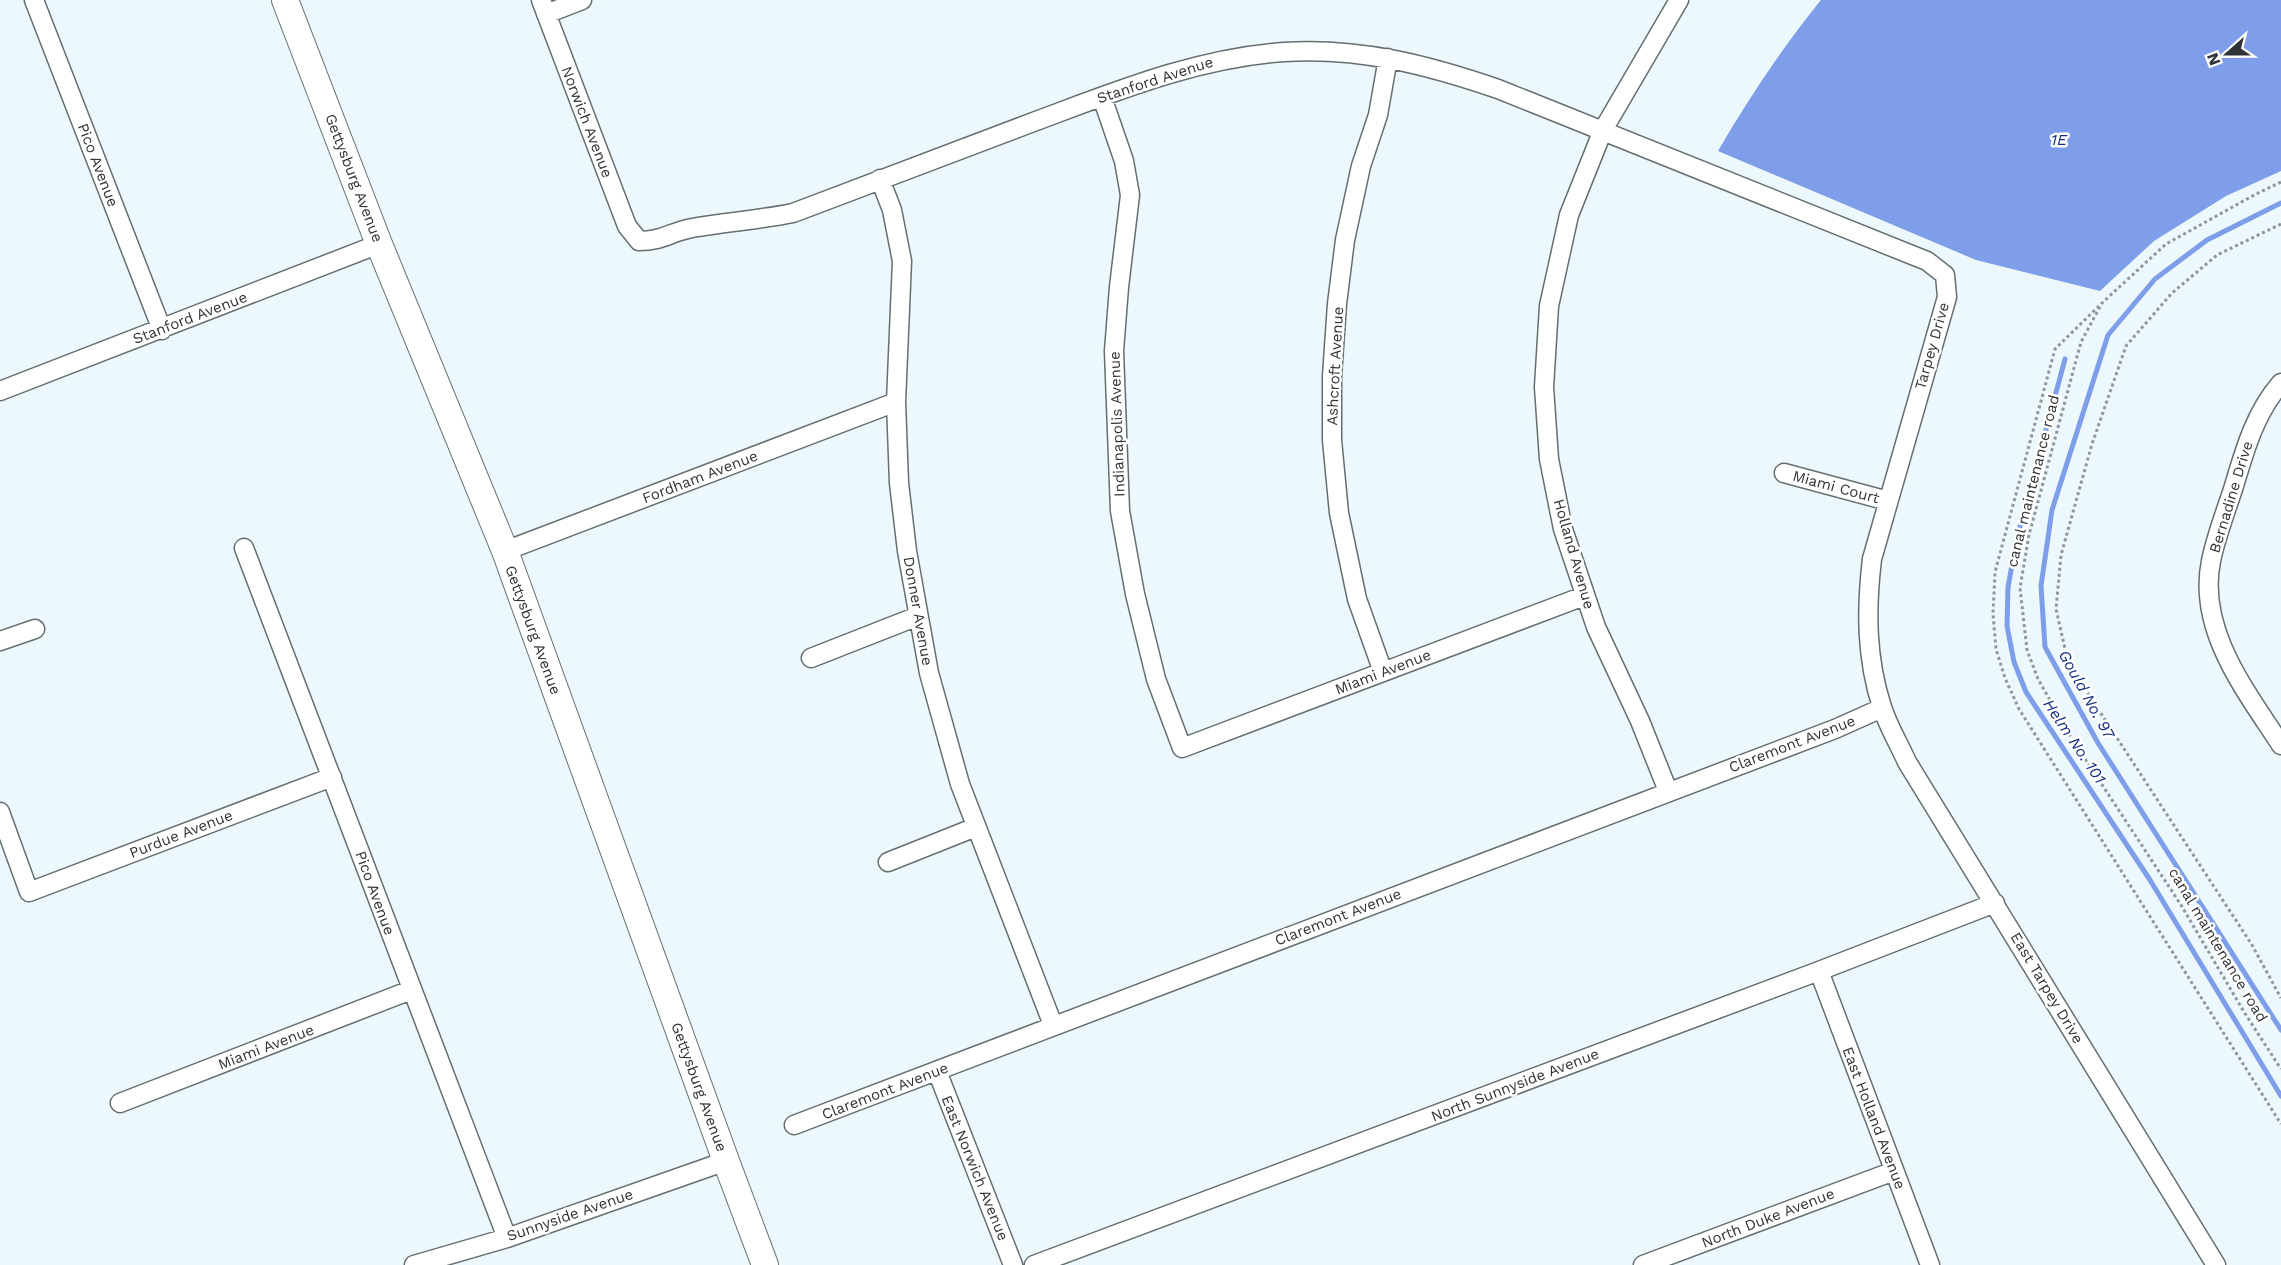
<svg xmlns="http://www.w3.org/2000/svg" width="2281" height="1265" font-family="'Work Sans',sans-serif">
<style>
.water{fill:#7e9eea}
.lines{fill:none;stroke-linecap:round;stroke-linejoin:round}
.stream{stroke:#7e9eea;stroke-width:5}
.street-casing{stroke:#656f72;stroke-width:21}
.secondary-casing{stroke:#656f72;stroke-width:28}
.path{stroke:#8f979a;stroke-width:3;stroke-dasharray:3 3;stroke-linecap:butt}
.street{stroke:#fff;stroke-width:18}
.secondary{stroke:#fff;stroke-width:26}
.labels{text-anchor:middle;stroke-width:5;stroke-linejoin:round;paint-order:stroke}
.street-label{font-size:15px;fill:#2f3335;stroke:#fff}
.water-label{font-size:16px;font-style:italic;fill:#152e84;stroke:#fff}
</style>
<rect width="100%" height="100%" fill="#edf8fc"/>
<path class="water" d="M1821 0H2281V171L2226 196 2154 241 2100 291 1976 260 1718 151C1749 98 1782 48 1821 0Z"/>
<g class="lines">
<path class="stream" d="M2281 203 2207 240 2155 279 2108 335 2052 510 2041 586 2045 647 2098 743 2281 1030
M2065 359 2017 538 2008 587 2007 626 2014 662 2026 692 2150 880 2281 1096"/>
<g class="street-casing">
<path id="street" d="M34 0 162 330
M541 0 627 226 639 241C662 241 671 232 692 228 726 222 759 220 793 213 874 182 955 151 1036 121 1117 91 1197 58 1284 52 1359 47 1428 65 1498 89L1927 261 1945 275 1947 297 1872 559C1866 609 1866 658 1882 707 1888 726 1899 744 1907 762L2216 1265
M546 14 582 0
M1102 97 1124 161 1130 195 1119 287 1114 351 1120 511 1135 594 1156 679 1182 748 1584 596
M880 179 892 210 902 261 896 402 899 483 907 551 929 673 960 784 1053 1025
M2281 383C2255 413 2245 449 2234 486 2226 511 2216 536 2211 561 2197 630 2246 691 2281 745
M0 391 379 244
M1784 473 1888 501
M244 548 507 1238
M505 551 896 402
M0 641 35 629
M811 658 918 616
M1383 672 1357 599 1339 513 1332 440V376L1337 304 1345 240 1361 166 1378 115 1388 58
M1668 791 1640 721 1596 627 1563 529 1549 459 1544 387 1549 306 1569 215 1603 130 1679 0
M0 812 29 892 332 777
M888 862 976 827
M1819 971 1930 1265
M937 1071 1013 1265
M120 1103 411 990
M794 1125 1835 729 1882 708
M414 1265 507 1238 726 1161
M1034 1265 1819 971 1995 903
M1643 1265 1894 1171"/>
</g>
<g class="secondary-casing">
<path id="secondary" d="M285 0 379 244 505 551 726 1161 765 1265"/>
</g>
<path class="path" d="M2281 182 2256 194 2166 244 2102 303 2081 342 2029 535 2020 588 2027 650 2038 679 2072 739 2181 905 2244 1012 2281 1069
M2281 224 2217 255 2172 293 2126 346 2092 444 2061 555 2056 609 2066 653 2089 695 2252 945 2281 998
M2099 306 2055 349 1995 572 1993 614 1996 649 2005 678 2019 709 2281 1124"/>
<use href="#street" class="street"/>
<use href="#secondary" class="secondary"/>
</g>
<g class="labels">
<g class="street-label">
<text transform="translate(1155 80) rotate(-18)" y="5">Stanford Avenue</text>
<text transform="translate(587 122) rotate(69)" y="5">Norwich Avenue</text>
<text transform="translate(98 165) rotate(69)" y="5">Pico Avenue</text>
<text transform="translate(354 178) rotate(69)" y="5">Gettysburg Avenue</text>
<text transform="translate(190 318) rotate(-21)" y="5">Stanford Avenue</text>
<text transform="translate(1932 346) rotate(-74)" y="5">Tarpey Drive</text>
<text transform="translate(1335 366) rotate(-87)" y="5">Ashcroft Avenue</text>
<text transform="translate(1117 424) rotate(-92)" y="5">Indianapolis Avenue</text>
<text transform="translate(700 477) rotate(-21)" y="5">Fordham Avenue</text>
<text transform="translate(2033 481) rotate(-76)" y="5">canal maintenance road</text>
<text transform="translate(1836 487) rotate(15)" y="5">Miami Court</text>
<text transform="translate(2231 497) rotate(-73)" y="5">Bernadine Drive</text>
<text transform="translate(1574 554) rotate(74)" y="5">Holland Avenue</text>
<text transform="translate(918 611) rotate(80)" y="5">Donner Avenue</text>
<text transform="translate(533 630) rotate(70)" y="5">Gettysburg Avenue</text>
<text transform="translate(1383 672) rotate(-21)" y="5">Miami Avenue</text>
<text transform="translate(1792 744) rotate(-21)" y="5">Claremont Avenue</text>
<text transform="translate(181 834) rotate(-21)" y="5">Purdue Avenue</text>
<text transform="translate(375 893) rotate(70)" y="5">Pico Avenue</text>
<text transform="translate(1338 917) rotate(-21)" y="5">Claremont Avenue</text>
<text transform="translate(2218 945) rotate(59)" y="5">canal maintenance road</text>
<text transform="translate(2047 988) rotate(59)" y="5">East Tarpey Drive</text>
<text transform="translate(266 1047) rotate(-21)" y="5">Miami Avenue</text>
<text transform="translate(1515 1085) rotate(-21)" y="5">North Sunnyside Avenue</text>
<text transform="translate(699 1087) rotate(70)" y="5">Gettysburg Avenue</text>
<text transform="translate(885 1091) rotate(-21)" y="5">Claremont Avenue</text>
<text transform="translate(1874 1118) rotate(69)" y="5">East Holland Avenue</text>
<text transform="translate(975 1168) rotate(68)" y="5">East Norwich Avenue</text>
<text transform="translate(570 1215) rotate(-19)" y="5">Sunnyside Avenue</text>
<text transform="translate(1768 1218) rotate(-21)" y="5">North Duke Avenue</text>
</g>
<g class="water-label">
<text x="2059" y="145">1E</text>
<text transform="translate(2087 694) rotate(61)" y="6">Gould No. 97</text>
<text transform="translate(2075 741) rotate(56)" y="6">Helm No. 101</text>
</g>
</g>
<g transform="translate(2227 54) rotate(249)" stroke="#ffffff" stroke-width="4.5" paint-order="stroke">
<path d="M0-4.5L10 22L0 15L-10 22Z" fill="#2f3335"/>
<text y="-9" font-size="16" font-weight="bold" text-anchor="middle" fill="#2f3335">N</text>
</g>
</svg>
